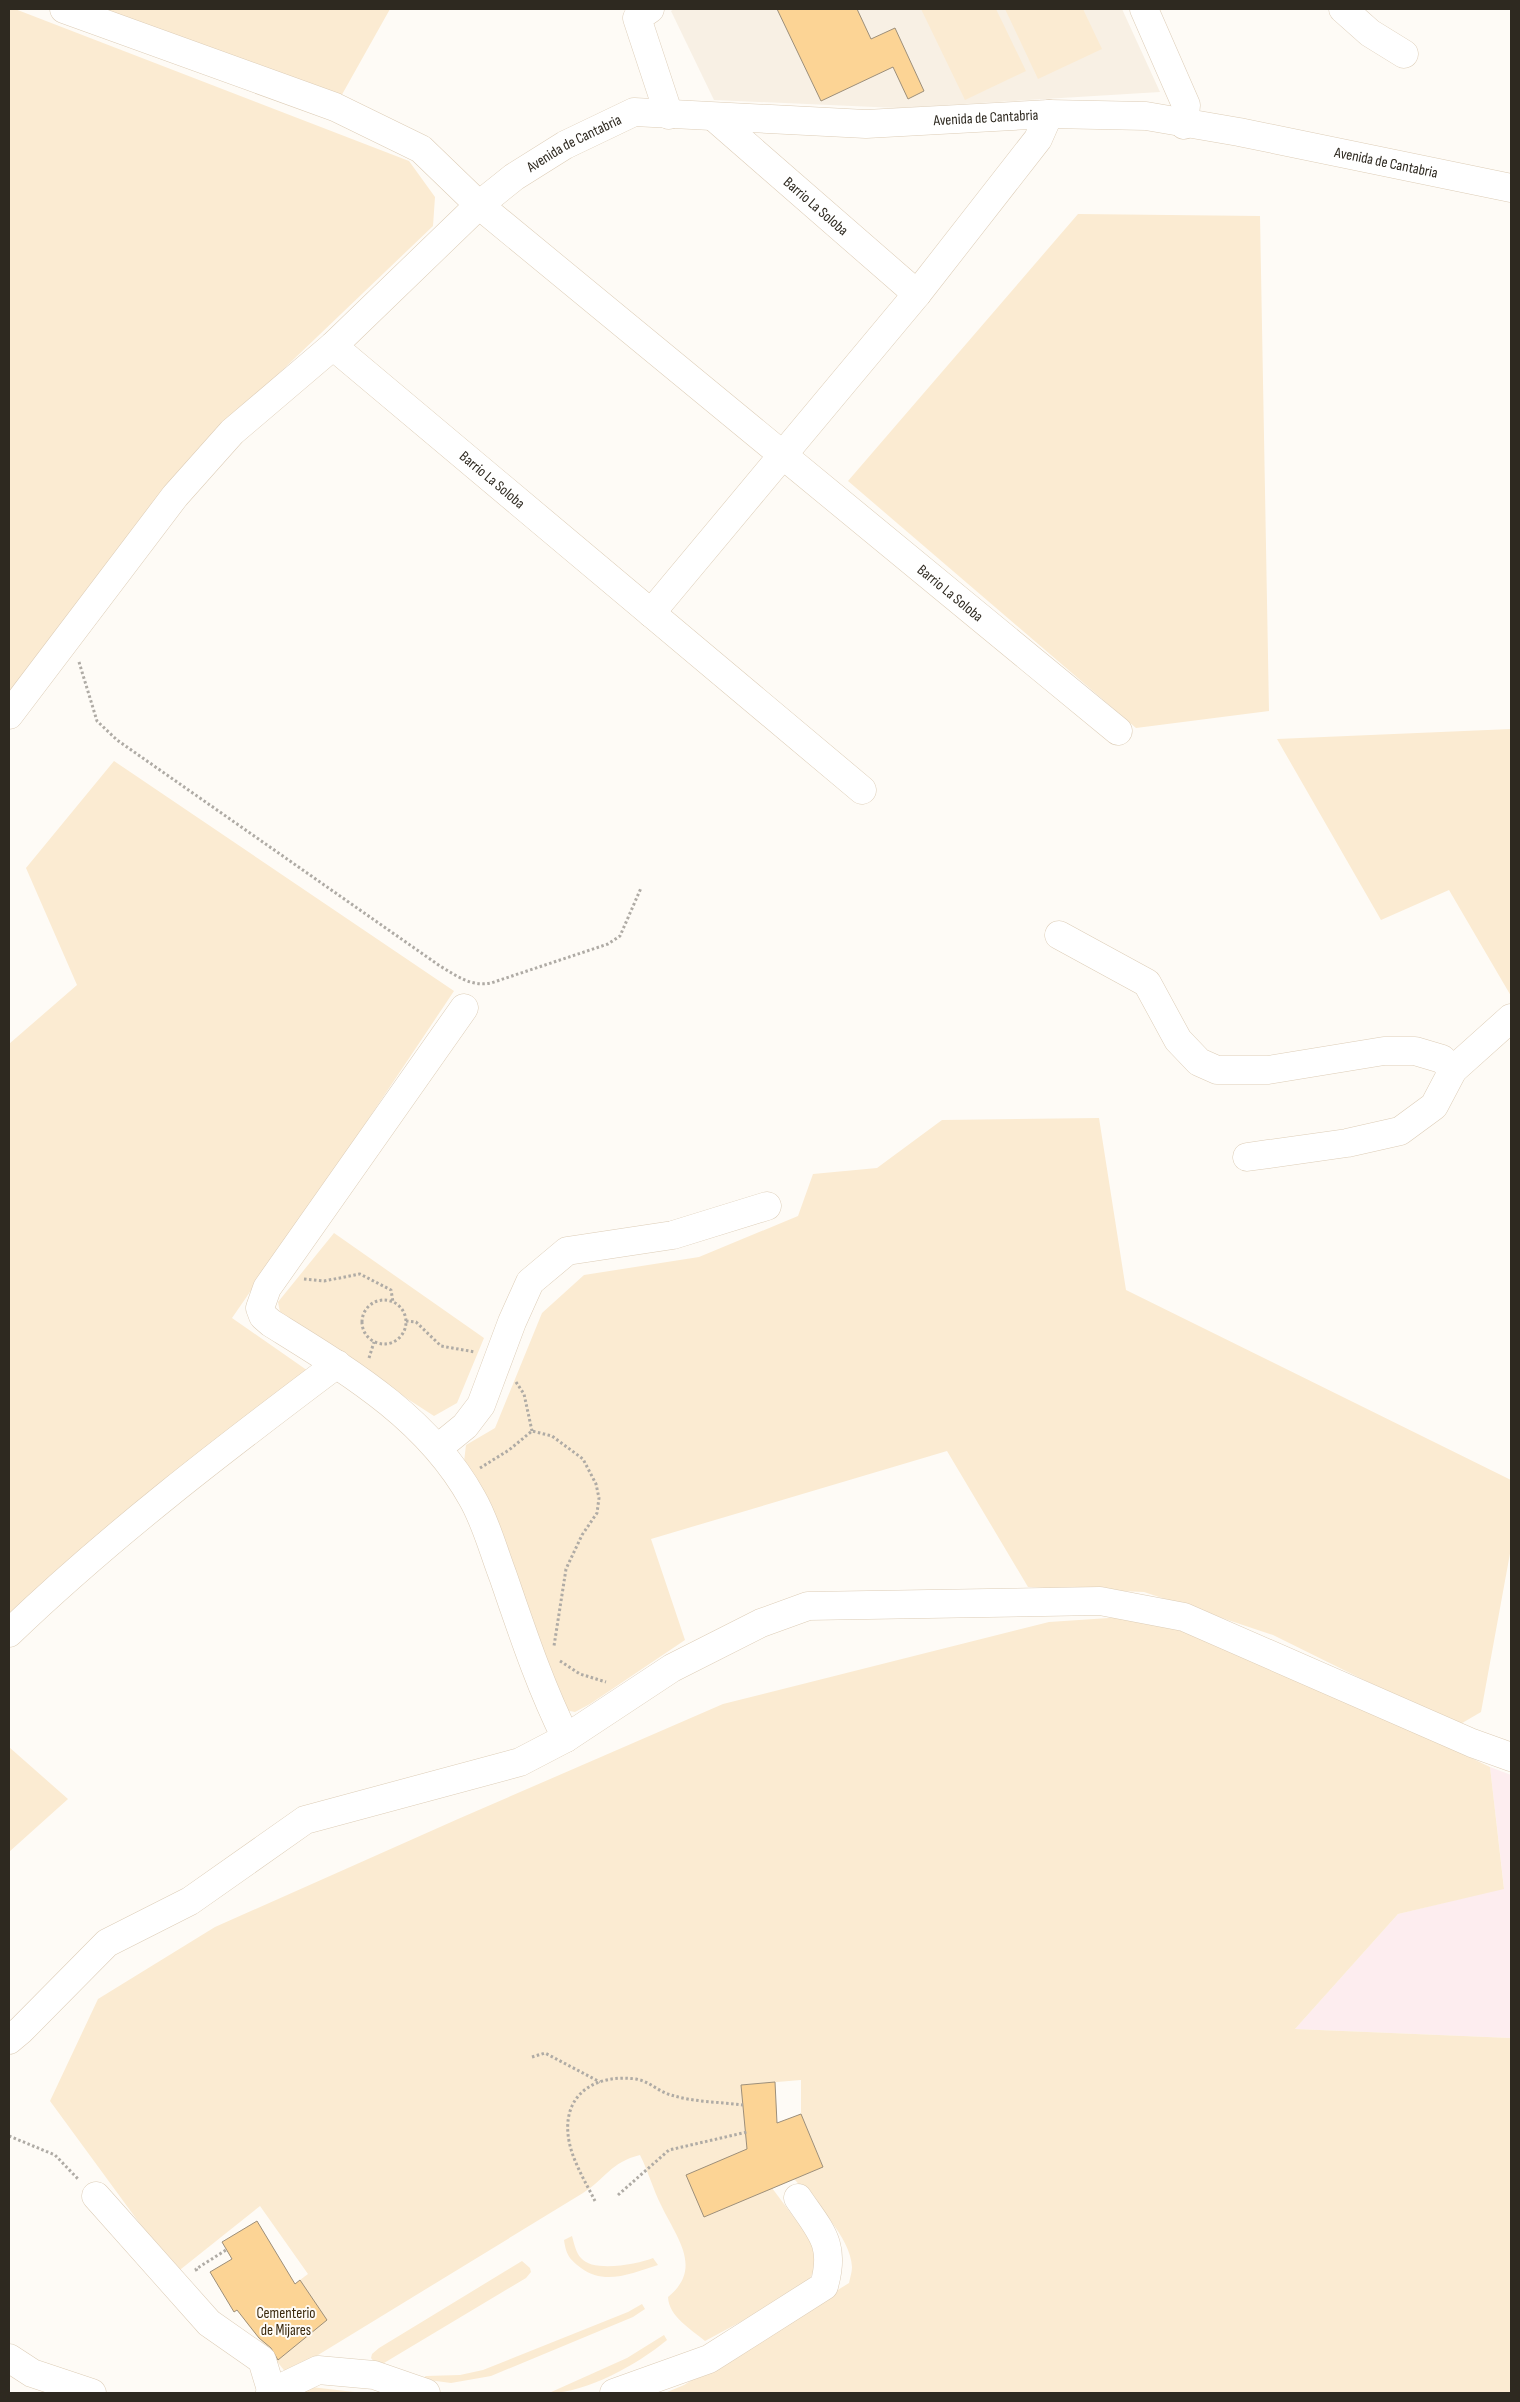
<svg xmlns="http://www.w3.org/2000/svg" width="1520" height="2402" font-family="'Sofia Sans Condensed',sans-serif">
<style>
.built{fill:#f8f0e4}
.industrial{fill:#fdedef}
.green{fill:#fbebd2}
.building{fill:#fcd495;stroke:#9d8f7a}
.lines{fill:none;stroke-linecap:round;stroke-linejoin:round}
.minor-casing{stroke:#ddcdb7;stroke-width:29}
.path{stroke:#afaba5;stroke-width:3;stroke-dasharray:2.5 2.5;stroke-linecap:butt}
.minor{stroke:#fff;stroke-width:28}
.labels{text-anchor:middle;stroke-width:4;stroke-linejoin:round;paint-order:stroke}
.street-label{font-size:15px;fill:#2e2920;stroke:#fefbf6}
.park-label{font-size:15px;fill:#3a290d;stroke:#fefbf6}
</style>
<rect width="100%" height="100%" fill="#fefbf6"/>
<path class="built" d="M674 9H1122L1160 92 897 108 714 100 671 11Z"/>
<path class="industrial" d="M1490 1767 1511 1775V2038L1295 2029 1398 1914 1504 1888Z"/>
<path class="green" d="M9 9H15L409 161 435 197 433 226 222 428 9 695Z
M64 9H390L335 107Z
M921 9H996L1026 71 965 100Z
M1005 9H1083L1102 49 1038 79Z
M1078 214 1260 216 1269 711 1136 728 848 481Z
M1511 729V996L1449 890 1381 920 1277 739Z
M114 761 454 991 335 1169 232 1318 311 1373 9 1621V1044L77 985 26 868Z
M1099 1118 1126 1290 1511 1480V1548L1481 1712 1457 1726 1273 1635 1144 1592 1028 1587 947 1451 651 1539 685 1640 590 1704 575 1712 565 1710 497 1519 464 1462 466 1445 495 1428 542 1313 584 1275 699 1257 798 1216 813 1174 877 1168 942 1120Z
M334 1233 484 1338 457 1403 434 1416 281 1317 278 1302Z
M1139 1616 1207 1636 1330 1690 1490 1767 1504 1889 1398 1914 1295 2029 1511 2038V2393H665L684 2385 849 2283C850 2278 852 2272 852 2267 851 2237 813 2200 794 2179L823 2167 801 2114V2080L741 2085 745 2126 772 2188 814 2244 817 2264 810 2278 796 2292 705 2341C691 2329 669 2317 668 2297 704 2268 676 2237 661 2205 653 2189 648 2171 640 2155 611 2162 605 2179 583 2193L287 2374 245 2321 308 2274 260 2206 176 2273 50 2101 98 1999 215 1927 458 1819 723 1704 1049 1622Z
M9 1747 68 1799 9 1852Z
M572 2236C574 2243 576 2253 581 2258 593 2273 638 2264 653 2258L658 2265C632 2273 605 2286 581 2268 569 2259 566 2254 564 2240Z
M522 2261 530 2268 531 2272 526 2278 384 2363H375L371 2358 372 2354 379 2348Z
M642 2304 645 2309 633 2317 491 2376 451 2383 421 2379 426 2376 460 2375 483 2370 628 2312Z
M664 2335 667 2340C638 2364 587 2393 549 2393L627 2358Z
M311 2387 363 2393H289Z"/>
<path class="building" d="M777 9H857L871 39 895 28 924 91 908 99 893 67 821 101Z
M775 2082 777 2123 801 2114 823 2167 704 2217 686 2175 747 2149 741 2085Z
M257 2221 295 2284 300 2280 327 2320 278 2360 271 2348 259 2338 237 2310 234 2312 210 2272 232 2259 222 2242Z"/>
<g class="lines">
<g class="minor-casing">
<g id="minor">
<path id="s1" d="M64 9 335 107 421 149 479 205 1118 731"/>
<path d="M650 9 637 18 669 115"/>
<path d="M1144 9 1186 105 1184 125"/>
<path d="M1343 9 1370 33 1404 54"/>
<path id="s2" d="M715 118 917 294"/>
<path id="s3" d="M333 346 862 790"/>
<path d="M651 613 917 294 1038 139 1049 114"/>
<path id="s4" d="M9 715 175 496 232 432 333 346 479 205 514 177 565 145 634 112 866 124 1049 114 1146 116 1239 132 1511 188"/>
<path d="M1059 935 1147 983 1178 1040 1199 1062 1217 1070H1268L1384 1051H1415L1442 1059 1453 1070"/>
<path d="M464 1008 267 1288 260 1308 263 1316 271 1323C348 1371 427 1417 472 1498 486 1522 493 1550 503 1576 522 1631 540 1686 566 1738"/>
<path d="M1247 1157 1347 1143 1400 1131 1434 1106 1453 1070 1511 1018"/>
<path d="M438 1448 465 1426 481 1405 512 1322 530 1282 567 1251 673 1235 767 1206"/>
<path d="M9 1633C111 1535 224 1449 337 1364"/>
<path d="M9 2040 21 2030 107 1943 190 1901 305 1820 520 1762 566 1738 672 1668 761 1623 808 1606 1100 1601 1184 1617 1472 1743 1511 1757"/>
<path d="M96 2196 209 2323 262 2360 272 2393"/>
<path d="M9 2358 32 2373 92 2393"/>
<path d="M270 2393 318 2370 374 2375 426 2393"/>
<path d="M614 2393 709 2359 824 2286C836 2244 821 2232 798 2198"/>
</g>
</g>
<path class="path" d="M79 662 97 721 117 740 440 966C457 976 471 987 491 983L608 944 620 936 641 888
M304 1279 324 1281 360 1274 391 1290 393 1302
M362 1322a22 22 0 1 1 44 0a22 22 0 1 1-44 0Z
M406 1321 416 1322 441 1346 475 1352
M369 1358 374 1342
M516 1382 524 1394 532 1431
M480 1468 509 1450 532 1431 552 1436 583 1459 596 1484 599 1498 597 1513 582 1535 566 1569 554 1646
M560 1661 580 1674 606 1682
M532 2057 545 2053 600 2082
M9 2136 55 2155 79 2180
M618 2195 669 2150 747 2132
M595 2201C585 2181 570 2157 568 2134 564 2091 599 2074 636 2079 649 2081 659 2092 671 2095 693 2102 720 2102 743 2105
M197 2271 196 2269 226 2250"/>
<use href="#minor" class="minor"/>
</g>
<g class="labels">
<g class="street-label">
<text dy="5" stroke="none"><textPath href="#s4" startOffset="1230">Avenida de Cantabria</textPath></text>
<text dy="5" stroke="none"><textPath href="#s4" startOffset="810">Avenida de Cantabria</textPath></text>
<text dy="5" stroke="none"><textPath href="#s4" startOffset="1635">Avenida de Cantabria</textPath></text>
<text dy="5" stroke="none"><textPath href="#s2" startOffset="134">Barrio La Soloba</textPath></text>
<text dy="5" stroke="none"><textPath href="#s3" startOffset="208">Barrio La Soloba</textPath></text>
<text dy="5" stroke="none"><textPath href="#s1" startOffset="1075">Barrio La Soloba</textPath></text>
</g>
<g class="park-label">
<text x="286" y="2318">Cementerio<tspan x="286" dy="17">de Mijares</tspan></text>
</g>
</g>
<rect width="1520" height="2402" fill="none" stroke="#2e2920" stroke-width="20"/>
</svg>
